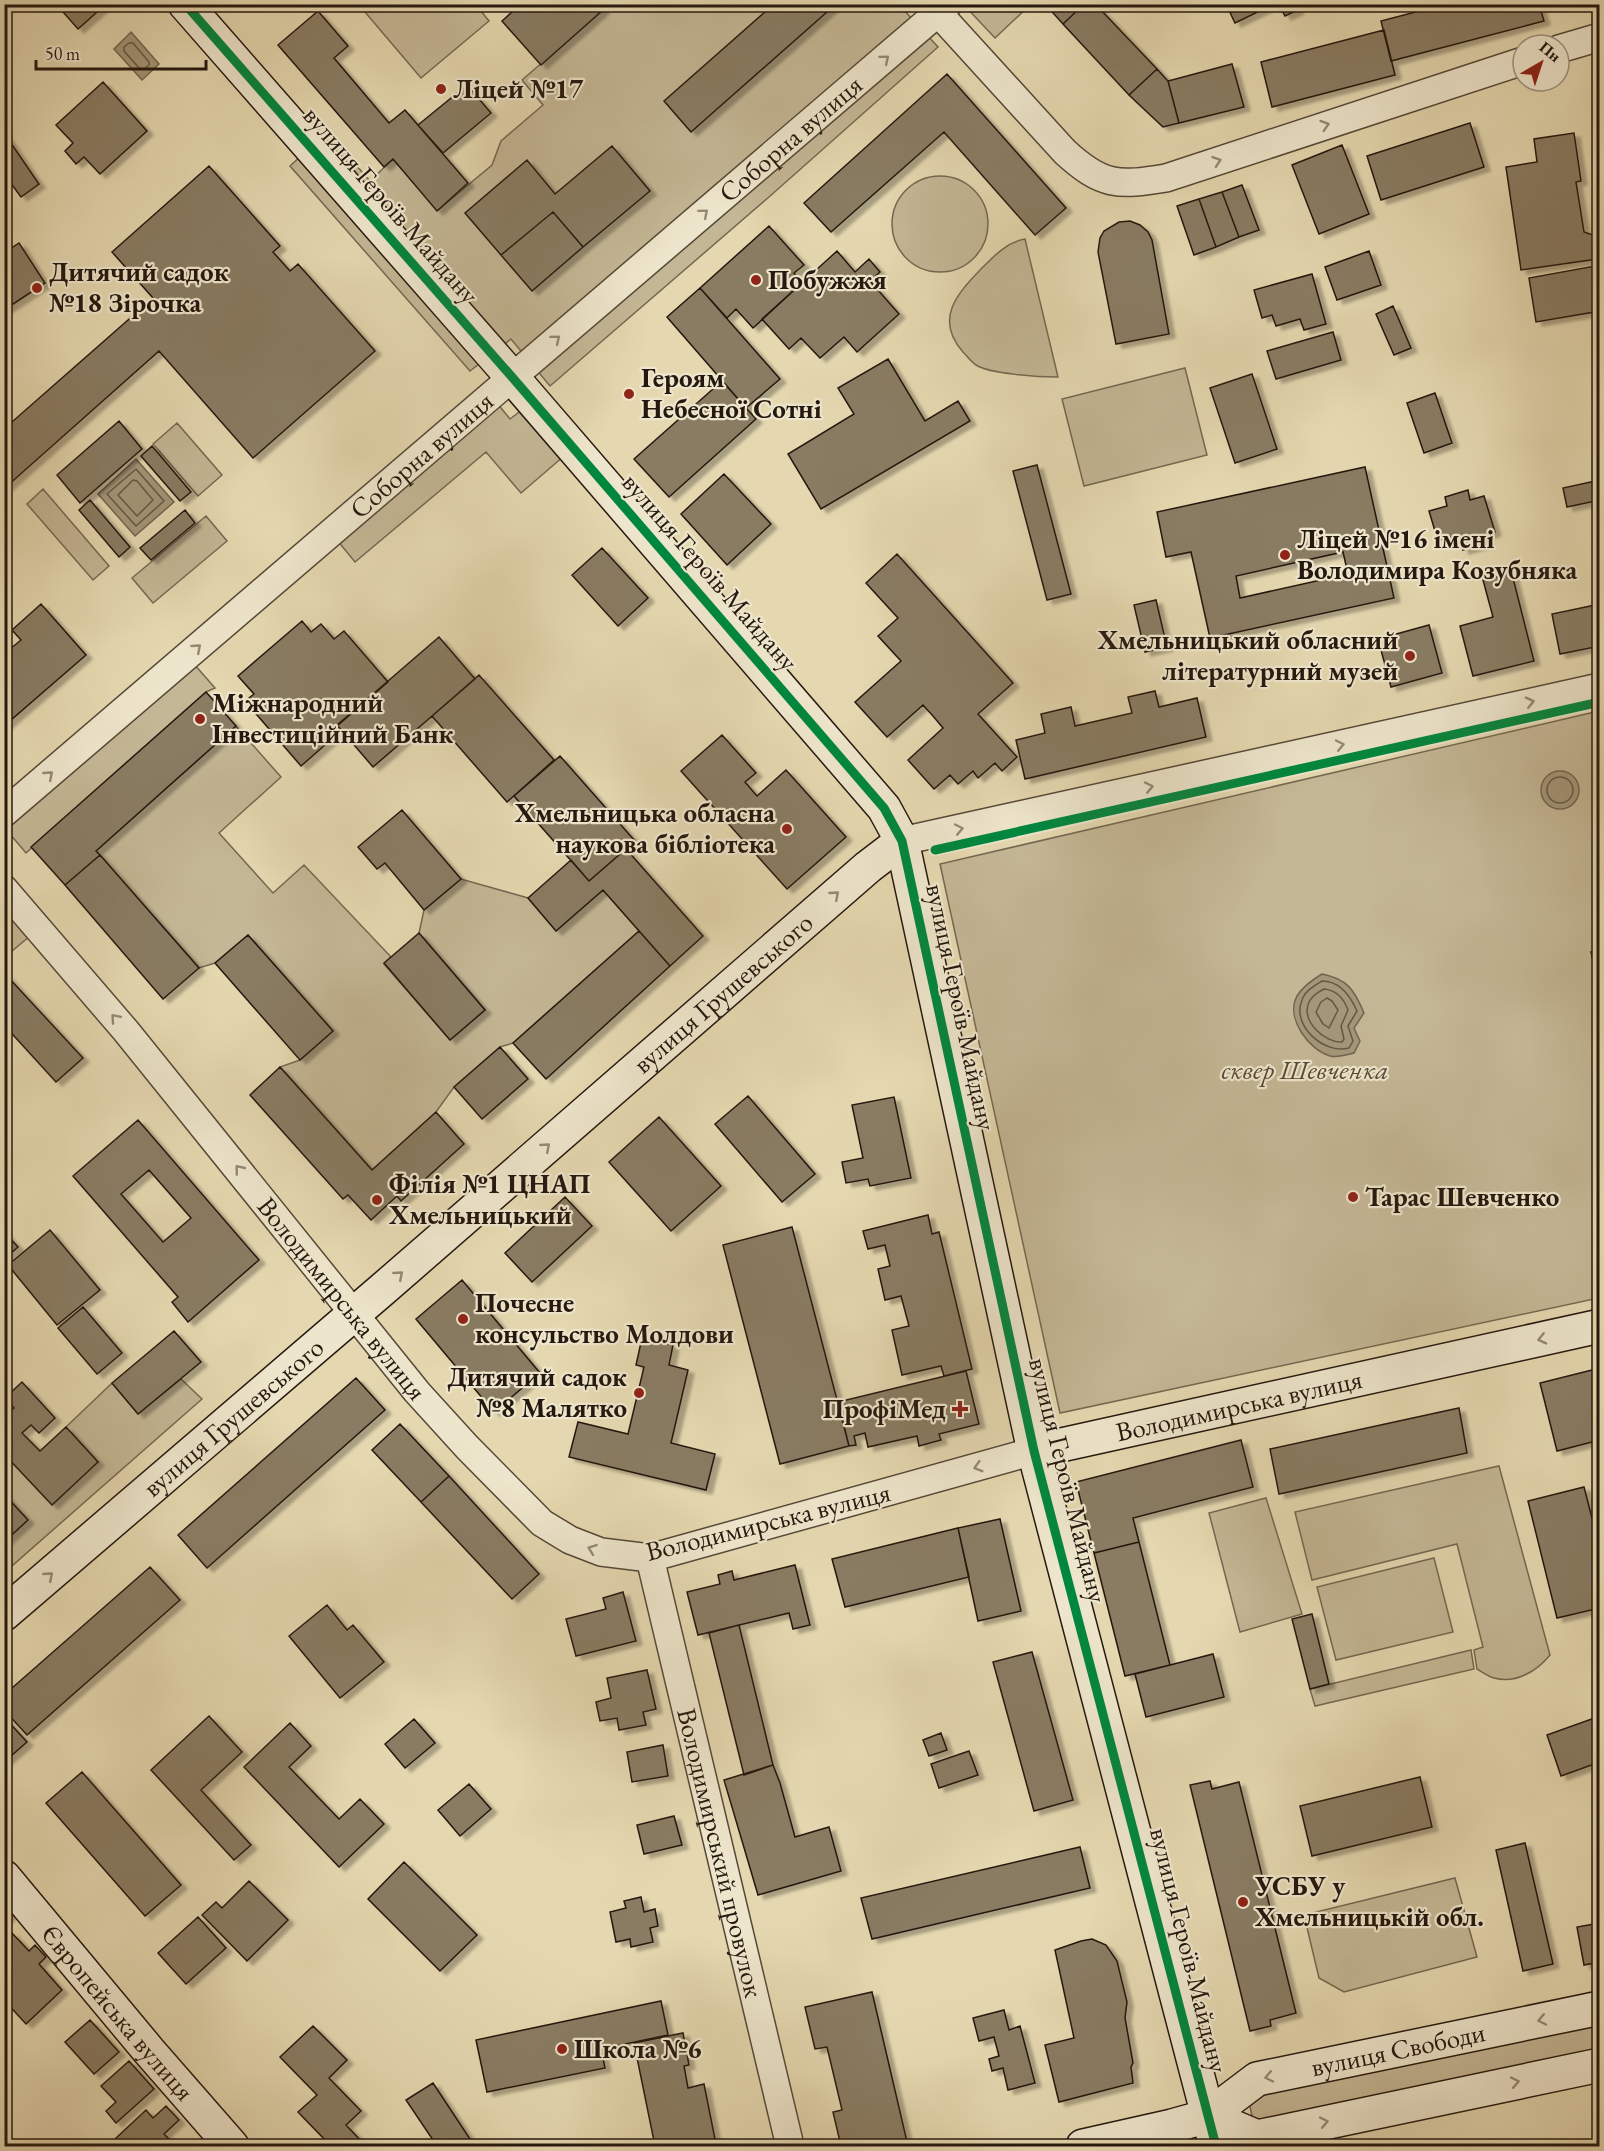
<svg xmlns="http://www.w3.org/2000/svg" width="1604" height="2151" font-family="'EB Garamond',serif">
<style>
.green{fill:#c4b795;stroke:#746852;stroke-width:1.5}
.water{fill:#a49779;stroke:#71644f;stroke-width:1.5}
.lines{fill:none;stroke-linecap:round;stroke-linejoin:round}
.shore{stroke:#645844;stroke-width:1.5}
.building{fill:#897c63;stroke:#25180f;stroke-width:1.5;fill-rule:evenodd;filter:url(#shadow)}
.street-casing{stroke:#554837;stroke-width:30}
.secondary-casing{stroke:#25180f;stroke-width:36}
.street{stroke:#eee6cc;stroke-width:27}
.secondary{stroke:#eee6cc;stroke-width:33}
.cycleway-casing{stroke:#eee6cc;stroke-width:13}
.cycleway{stroke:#00873e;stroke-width:9}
.oneway{stroke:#948977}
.poi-dot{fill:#8f2418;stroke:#eee6cc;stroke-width:2}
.labels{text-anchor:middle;stroke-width:4.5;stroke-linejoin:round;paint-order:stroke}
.poi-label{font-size:27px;font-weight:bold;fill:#25180f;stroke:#eee6cc;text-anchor:start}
.street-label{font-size:27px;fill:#25180f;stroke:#eee6cc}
.park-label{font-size:27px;font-style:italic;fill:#554837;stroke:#eee6cc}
</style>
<defs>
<filter id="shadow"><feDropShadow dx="6" dy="4" stdDeviation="1.5" flood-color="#0004"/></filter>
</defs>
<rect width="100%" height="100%" fill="#e5d8b0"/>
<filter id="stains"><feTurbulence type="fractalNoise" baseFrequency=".00333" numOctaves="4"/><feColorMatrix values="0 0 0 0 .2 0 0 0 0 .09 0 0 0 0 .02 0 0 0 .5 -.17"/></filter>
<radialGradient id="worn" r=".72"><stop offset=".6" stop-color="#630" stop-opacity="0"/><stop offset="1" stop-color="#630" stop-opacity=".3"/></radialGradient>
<path class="green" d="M359 5H476L489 21 421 78Z
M598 5H906L902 8 938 47 769 197 550 386 511 339 470 371 290 166 327 132 370 181 393 159 438 210 492 165 501 141 543 105 522 80 603 10Z
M964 5H1030L995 38Z
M892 224a48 48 0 1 1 96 0a48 48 0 1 1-96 0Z
M1025 239 1058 377C1039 377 990 374 976 365 971 362 967 356 963 352 934 319 957 294 981 269 994 256 1007 242 1025 239Z
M1185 368 1207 455 1084 486 1062 399Z
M497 403 510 419 523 409 564 456 521 493 486 452 355 562 337 540Z
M177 423 222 475 198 496 153 444Z
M43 489 109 566 93 580 27 504Z
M206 516 227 541 153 603 132 578Z
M194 664 215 688 206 692 26 853 4 827Z
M1599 711V1298L1060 1413 940 864Z
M236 726 281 777 219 833 273 893 304 865 391 957 384 964 450 1040 485 1010 419 933 424 910 461 879 528 898 556 931 603 890 639 931 513 1043 500 1047 454 1087 436 1112 372 1170 280 1067 300 1060 333 1031 248 935 215 963 199 968 96 851Z
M4 905 30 936 5 957H4Z
M181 1379 202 1399 5 1572 4 1454 98 1462 66 1427 112 1383 138 1414Z
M1499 1466 1550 1655C1537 1671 1516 1684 1494 1678 1489 1677 1482 1672 1477 1669L1474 1650 1483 1647 1457 1544 1312 1580 1295 1512Z
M1266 1498 1302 1614 1240 1632 1209 1513Z
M1434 1558 1453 1632 1336 1660 1317 1587Z
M1471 1650 1474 1669 1315 1706 1310 1689Z
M1455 1878 1477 1957 1344 1992 1319 1978 1304 1915Z
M1599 2021V2051L1253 2121 1247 2092Z"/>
<path class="water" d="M131 32 159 64 142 80 114 49Z
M136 459 174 502 135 536 98 494Z
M1541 790a19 19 0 1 1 38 0a19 19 0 1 1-38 0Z
M1322 974C1347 979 1354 989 1364 1013L1354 1028 1360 1041 1354 1053C1346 1055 1338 1058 1330 1056 1309 1050 1285 1018 1297 996 1303 986 1312 980 1322 974Z"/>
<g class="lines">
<path class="shore" d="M129 43H133L149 62V65L144 69H140L124 51V47Z
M136 469 164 501 136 526 107 494Z
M133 480 137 481 153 500 137 516 118 495Z
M1547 790a13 13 0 1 1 26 0a13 13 0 1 1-26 0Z
M1322 981C1340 981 1350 995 1357 1011L1348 1026 1353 1041 1349 1048C1325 1055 1291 1026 1302 1000 1305 991 1314 986 1322 981Z
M1324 989C1336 990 1344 999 1348 1010L1341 1026 1344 1039 1342 1042C1325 1043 1300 1021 1309 1002 1312 996 1318 992 1324 989Z
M1327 998 1332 1001 1338 1010 1329 1028 1323 1024 1316 1012 1321 1002Z"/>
</g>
<path class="building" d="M56 4H106L78 29Z
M521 4H598L603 10 541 65 502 21Z
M774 4H836L691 132 664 101Z
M1045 4H1080L1082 6 1063 24Z
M1080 4H1103L1099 8 1157 69 1129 95 1063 24 1082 6Z
M1226 4H1266L1268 7 1235 23Z
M1273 4H1295L1298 10 1285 16 1279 5 1274 7Z
M1446 4H1539L1544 21 1391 61 1381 21Z
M318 11 348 46 334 58 389 123 405 110 468 183 437 211 393 159 384 167 278 45Z
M1384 30 1395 75 1272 107 1261 62Z
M1232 64 1244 107 1179 123 1168 81Z
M1157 69 1168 81 1179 123 1163 127 1129 95Z
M947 74 1066 208 1035 235 944 132 831 232 804 203Z
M103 82 147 131 100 174 84 157 76 164 65 151 73 143 56 125Z
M467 85 491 113 443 153 418 125Z
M1470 123 1484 167 1381 200 1367 156Z
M4 133 39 184 21 197 4 174Z
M1574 133 1581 181 1576 182 1584 232 1593 235 1597 259 1521 270 1506 167 1537 162 1534 139Z
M1342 145 1369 214 1319 234 1292 165Z
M612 146 650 191 583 247 553 212 501 255 465 213 527 160 555 194Z
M209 166 280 246 273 252 290 271 298 264 375 351 253 458 159 351 6 487 4 429 153 298 112 252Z
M1242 185 1259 230 1239 237 1222 192Z
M1222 192 1239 237 1216 247 1199 199Z
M1199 199 1216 247 1194 255 1177 206Z
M553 212 583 247 532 291 501 255Z
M1130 221 1140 225 1148 232 1152 240 1169 334 1116 344 1098 252 1100 238 1104 231 1119 222Z
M769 226 804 265 794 273 802 283 753 328 736 309 727 318 700 288Z
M19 243 45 283 4 310V253Z
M837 251 855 272 869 259 880 272 870 281 899 314 857 352 844 337 820 358 801 338 789 349 762 319Z
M1369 251 1381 285 1337 300 1325 267Z
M1595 266 1600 293V311L1536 322 1529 278Z
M1312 274 1326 324 1304 330 1300 319 1276 326 1272 315 1262 318 1254 290Z
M700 288 780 379 746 408 667 317Z
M1393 306 1411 348 1394 355 1376 314Z
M1333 332 1341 360 1276 379 1267 351Z
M888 359 925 421 958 401 970 421 821 509 788 454 854 414 838 388Z
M1252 374 1277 449 1235 463 1210 388Z
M722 381 756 419 669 497 634 459Z
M1435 393 1452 443 1424 453 1407 403Z
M119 421 142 449 80 503 57 475Z
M152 446 191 492 180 501 141 456Z
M1037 465 1071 594 1047 600 1013 471Z
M1365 467 1394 598 1210 638 1191 552 1166 557 1157 512ZM1343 552 1348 574 1240 598 1236 576Z
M724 474 771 524 727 565 681 514Z
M1600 480V500L1567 507 1563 488Z
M1468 490 1470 500 1484 496 1495 532 1485 535 1487 543 1463 550 1459 535 1438 541 1429 511 1447 506 1445 497Z
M90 500 130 547 119 557 79 510Z
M185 510 195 523 151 560 140 548Z
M602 548 648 598 618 626 572 575Z
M897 554 1013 683 978 714 1017 757 1002 771 995 763 978 778 973 771 958 784 950 775 934 789 908 760 943 728 933 716 923 705 887 737 855 702 901 661 878 636 898 618 866 583Z
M1511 570 1534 661 1473 676 1460 626 1493 617 1483 580 1503 575 1502 572Z
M1156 600 1167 647 1145 652 1134 605Z
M41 604 86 655 4 726V654L21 640 12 630Z
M1600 604V646L1560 654 1552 614Z
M302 621 311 632 321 624 334 639 344 631 388 682 329 733 333 738 301 766 245 701 254 694 238 676Z
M1429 625 1442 673 1391 687 1378 639Z
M439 637 475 679 373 767 337 725Z
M479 675 554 760 507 802 432 716Z
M1155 691 1159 707 1197 698 1206 737 1025 779 1016 740 1045 733 1041 714 1071 707 1075 726 1132 713 1128 697Z
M206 692 236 726 96 851 100 855 65 885 31 847Z
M722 735 756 773 745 782 757 796 786 770 846 837 787 889 681 771Z
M560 756 635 841 589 881 514 796Z
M402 810 461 879 424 910 385 863 377 869 358 847Z
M626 849 703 936 670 966 603 890 556 931 528 898 571 860 589 881Z
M100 855 199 968 163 999 65 885Z
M639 931 670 966 546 1079 513 1043Z
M419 933 485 1010 450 1040 384 963Z
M248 935 333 1031 300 1060 215 963Z
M1600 951V992L1591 952Z
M7 976 83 1058 56 1082 4 1025V978Z
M500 1047 528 1079 482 1119 454 1087Z
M280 1067 372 1170 436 1112 464 1144 401 1201 397 1196 371 1220 348 1195 343 1199 250 1095Z
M748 1096 815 1174 782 1202 715 1124Z
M894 1097 911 1178 870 1186 868 1179 846 1183 842 1162 863 1158 852 1105Z
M659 1117 721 1186 671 1231 609 1162Z
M138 1120 259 1260 188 1322 172 1302 178 1297 73 1176ZM149 1170 191 1218 163 1242 121 1194Z
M565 1197 592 1226 532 1282 505 1253Z
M928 1215 932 1234 939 1232 972 1369 944 1376 941 1366 902 1375 892 1330 909 1326 901 1296 885 1300 878 1269 890 1266 885 1245 868 1249 863 1231Z
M792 1227 849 1446 780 1464 723 1245Z
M50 1230 100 1290 57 1325 8 1265Z
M4 1232 18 1247 4 1259Z
M462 1280 540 1373 494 1412 416 1319Z
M83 1307 122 1353 97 1374 58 1328Z
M174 1331 201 1362 138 1414 112 1383Z
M642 1338 673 1345 669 1365 688 1370 671 1443 715 1454 706 1490 569 1457 578 1422 628 1434 644 1367 636 1365Z
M1600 1368V1440L1557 1451 1540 1383Z
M966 1371 979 1424 939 1434 941 1440 919 1446 917 1436 868 1447 865 1433 854 1436 856 1445 849 1446 838 1402Z
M356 1378 385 1410 207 1568 178 1535Z
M22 1382 55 1418 39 1433 31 1425 22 1433 40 1451 66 1427 98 1462 52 1505 4 1454V1417L14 1408 5 1398Z
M1459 1408 1467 1453 1279 1494 1270 1449Z
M400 1424 449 1476 421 1502 372 1450Z
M1241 1440 1253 1487 1133 1518 1139 1542 1094 1553 1076 1482Z
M449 1476 539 1574 512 1599 421 1502Z
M1584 1487 1600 1549V1608L1557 1618 1528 1501Z
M4 1494 28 1520 4 1542Z
M1000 1519 1021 1611 978 1621 958 1528Z
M958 1528 969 1577 845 1607 832 1559Z
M1139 1542 1170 1665 1125 1676 1094 1553Z
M795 1565 810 1625 793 1629 789 1613 698 1635 687 1592 720 1584 718 1575 732 1571 734 1580Z
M150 1567 180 1600 27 1735 4 1710V1695Z
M623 1592 636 1641 576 1656 566 1619 606 1609 603 1598Z
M327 1605 347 1630 353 1625 384 1662 340 1698 289 1636Z
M1312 1614 1329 1684 1310 1689 1292 1619Z
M739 1625 773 1765 744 1775 709 1633Z
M1032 1652 1073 1800 1034 1811 993 1662Z
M1213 1654 1224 1697 1146 1717 1135 1674Z
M647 1670 656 1709 643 1712 646 1725 619 1730 617 1718 600 1721 596 1702 611 1698 607 1678Z
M209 1716 242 1752 201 1790 251 1845 234 1860 151 1770Z
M1600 1716V1762L1561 1776 1547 1735Z
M4 1717 27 1742 4 1762Z
M414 1719 435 1743 405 1768 385 1744Z
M290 1723 311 1746 289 1767 339 1819 360 1799 384 1824 339 1867 244 1767Z
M941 1733 947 1750 929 1756 923 1740Z
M663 1745 668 1776 632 1782 627 1752Z
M969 1751 978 1775 939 1788 931 1764Z
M773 1765 780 1783 795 1837 829 1827 841 1871 758 1895 724 1780Z
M82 1772 181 1885 145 1916 46 1803Z
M1420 1777 1432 1827 1312 1856 1300 1806Z
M1210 1781 1212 1789 1239 1782 1296 2013 1270 2020 1271 2026 1250 2031 1190 1785Z
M469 1784 491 1809 460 1836 438 1810Z
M674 1816 682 1845 644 1854 637 1825Z
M1525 1843 1553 1964 1523 1971 1496 1850Z
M1080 1847 1090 1888 872 1939 861 1898Z
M404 1862 477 1935 440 1971 368 1899Z
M249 1881 288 1920 247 1961 202 1915 216 1902 222 1908Z
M641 1897 644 1912 655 1909 658 1926 650 1928 653 1942 631 1947 630 1939 616 1942 610 1912 626 1908 624 1901Z
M4 1905 12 1913 4 1920Z
M198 1917 226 1948 186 1984 158 1953Z
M1600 1923V1962L1584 1965 1577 1927Z
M12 1933 29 1951 35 1945 46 1957 39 1964 62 1990 26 2024 4 2000V1941Z
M1092 1939 1106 1945 1117 1961 1127 2002 1125 2018 1133 2063 1131 2067 1133 2083 1059 2102 1045 2045 1074 2038 1055 1950 1081 1941Z
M872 1992 908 2146H841L833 2112 842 2110 827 2047 815 2049 805 2007Z
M661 2001 668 2035 601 2049 605 2068 487 2092 476 2040Z
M1004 2010 1009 2030 1020 2026 1035 2083 1008 2090 1003 2068 992 2071 989 2059 999 2056 994 2037 979 2041 973 2018Z
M90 2020 119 2052 94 2074 65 2042Z
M313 2026 347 2060 329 2078 361 2111 346 2125 366 2146H324L328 2143 298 2112 317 2095 280 2057Z
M683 2033 689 2065 684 2066 688 2088 704 2084 715 2139 701 2142 702 2146H655L634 2043Z
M129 2061 154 2089 116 2123 106 2111 116 2102 101 2086Z
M433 2083 472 2142 465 2146H437L406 2100Z
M166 2106 179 2120 164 2134 175 2145 174 2146H122L115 2139 146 2110 153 2118Z
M1367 2140 1369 2146H1336Z
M1600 2141V2146H1573Z"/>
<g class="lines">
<g class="street-casing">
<g id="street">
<path d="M930 4 1065 152C1102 186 1118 186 1166 178L1523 61"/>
<path d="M1559 49 1600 37"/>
<path id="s1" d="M4 813 948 4"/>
<path d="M902 841 1600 687"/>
<path id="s2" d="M4 889 126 1031 417 1392 467 1447 542 1523 570 1540 601 1552 650 1558 1034 1451"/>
<path id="s3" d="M650 1558 790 2146"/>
</g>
</g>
<g class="secondary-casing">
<g id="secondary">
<path d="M185 4 512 377 884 808 902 841 1034 1451 1216 2146"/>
<path id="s4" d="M1034 1451 1600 1326"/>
<path id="s5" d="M4 1614 383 1289 868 867 902 841"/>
<path id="s6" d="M4 1877 149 2051 232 2146"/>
<path d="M1208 2116 1257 2137 1600 2065"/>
<path id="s7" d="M1083 2146 1172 2126 1208 2116 1257 2079 1600 2008"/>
</g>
</g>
<use href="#street" class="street"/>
<use href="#secondary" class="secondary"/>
<g class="cycleway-casing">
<path id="cycleway" d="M185 4 512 377 884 808 902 841 1034 1451 1216 2146
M935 850 1600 702"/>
</g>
<use href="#cycleway" class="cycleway"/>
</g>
<defs><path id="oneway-chevron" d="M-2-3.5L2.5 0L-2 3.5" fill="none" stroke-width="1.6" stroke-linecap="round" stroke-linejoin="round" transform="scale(1.5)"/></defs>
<g class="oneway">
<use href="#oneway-chevron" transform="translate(885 59) rotate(-40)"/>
<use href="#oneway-chevron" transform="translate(1325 125) rotate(-18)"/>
<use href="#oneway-chevron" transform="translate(1217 161) rotate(-19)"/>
<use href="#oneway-chevron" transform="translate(704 213) rotate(-40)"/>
<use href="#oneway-chevron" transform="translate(556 339) rotate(-40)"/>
<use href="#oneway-chevron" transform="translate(197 648) rotate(-41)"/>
<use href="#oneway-chevron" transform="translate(1530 702) rotate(-13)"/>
<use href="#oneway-chevron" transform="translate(1340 745) rotate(-12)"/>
<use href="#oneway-chevron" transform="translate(49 775) rotate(-41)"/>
<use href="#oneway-chevron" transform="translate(1149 787) rotate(-12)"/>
<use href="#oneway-chevron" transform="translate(959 829) rotate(-12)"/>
<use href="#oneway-chevron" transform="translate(835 895) rotate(-41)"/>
<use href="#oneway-chevron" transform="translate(115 1018) rotate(-131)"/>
<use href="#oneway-chevron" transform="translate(546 1147) rotate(-41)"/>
<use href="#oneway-chevron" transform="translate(239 1169) rotate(-129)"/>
<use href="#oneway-chevron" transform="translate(399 1275) rotate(-41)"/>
<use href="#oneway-chevron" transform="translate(1542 1339) rotate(167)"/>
<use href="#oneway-chevron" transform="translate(978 1467) rotate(164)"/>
<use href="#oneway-chevron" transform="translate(592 1549) rotate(-160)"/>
<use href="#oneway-chevron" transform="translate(49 1576) rotate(-41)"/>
<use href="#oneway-chevron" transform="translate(1542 2020) rotate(168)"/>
<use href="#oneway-chevron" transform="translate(1269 2077) rotate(168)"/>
<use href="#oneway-chevron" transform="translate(1515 2082) rotate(-12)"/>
<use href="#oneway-chevron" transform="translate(1324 2122) rotate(-12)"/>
</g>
<g class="poi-dot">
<circle cx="441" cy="89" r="6"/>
<circle cx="756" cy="280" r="6"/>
<circle cx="37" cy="288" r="6"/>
<circle cx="629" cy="394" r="6"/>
<circle cx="1285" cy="555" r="6"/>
<circle cx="1410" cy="656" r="6"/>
<circle cx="200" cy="719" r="6"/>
<circle cx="787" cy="829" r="6"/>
<circle cx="1353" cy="1197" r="6"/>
<circle cx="377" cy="1200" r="6"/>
<circle cx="463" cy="1319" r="6"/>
<circle cx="639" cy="1393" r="6"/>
<path d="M957 1400h6v6h6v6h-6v6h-6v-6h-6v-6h6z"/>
<circle cx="1243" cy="1902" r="6"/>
<circle cx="562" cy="2049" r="6"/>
</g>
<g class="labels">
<g class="poi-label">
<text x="453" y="98">Ліцей №17</text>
<text x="49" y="281">Дитячий садок<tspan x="49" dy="31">№18 Зірочка</tspan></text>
<text x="768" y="289">Побужжя</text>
<text x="641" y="387">Героям<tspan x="641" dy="31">Небесної Сотні</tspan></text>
<text x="1297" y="548">Ліцей №16 імені<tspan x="1297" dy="31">Володимира Козубняка</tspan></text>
<text x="1398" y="649" text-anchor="end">Хмельницький обласний<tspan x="1398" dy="31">літературний музей</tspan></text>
<text x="212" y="712">Міжнародний<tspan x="212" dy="31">Інвестиційний Банк</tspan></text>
<text x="775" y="822" text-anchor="end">Хмельницька обласна<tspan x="775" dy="31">наукова бібліотека</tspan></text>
<text x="389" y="1193">Філія №1 ЦНАП<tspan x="389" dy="31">Хмельницький</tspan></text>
<text x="1365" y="1206">Тарас Шевченко</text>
<text x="475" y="1312">Почесне<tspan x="475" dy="31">консульство Молдови</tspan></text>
<text x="627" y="1386" text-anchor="end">Дитячий садок<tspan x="627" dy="31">№8 Малятко</tspan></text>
<text x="946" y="1418" text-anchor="end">ПрофіМед</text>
<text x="1255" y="1895">УСБУ у<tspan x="1255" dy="31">Хмельницькій обл.</tspan></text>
<text x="574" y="2058">Школа №6</text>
</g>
<g class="street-label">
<text dy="9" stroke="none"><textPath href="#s1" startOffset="1036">Соборна вулиця</textPath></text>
<text transform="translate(391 205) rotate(49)" y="9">вулиця Героїв Майдану</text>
<text dy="9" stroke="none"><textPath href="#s1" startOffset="550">Соборна вулиця</textPath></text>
<text transform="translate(710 572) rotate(49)" y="9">вулиця Героїв Майдану</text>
<text dy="9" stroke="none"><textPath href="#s5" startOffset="950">вулиця Грушевського</textPath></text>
<text transform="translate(961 1007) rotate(78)" y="9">вулиця Героїв Майдану</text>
<text dy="9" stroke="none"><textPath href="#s2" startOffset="531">Володимирська вулиця</textPath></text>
<text dy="9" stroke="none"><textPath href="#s4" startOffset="210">Володимирська вулиця</textPath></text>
<text dy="9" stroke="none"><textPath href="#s5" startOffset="302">вулиця Грушевського</textPath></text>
<text transform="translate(1068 1480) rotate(76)" y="9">вулиця Героїв Майдану</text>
<text transform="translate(768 1522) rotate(-14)" y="9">Володимирська вулиця</text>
<text dy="9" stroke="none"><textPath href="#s3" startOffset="303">Володимирський провулок</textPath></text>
<text transform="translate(1189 1950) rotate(76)" y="9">вулиця Героїв Майдану</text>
<text dy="9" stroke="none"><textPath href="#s6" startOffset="177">Європейська вулиця</textPath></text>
<text dy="9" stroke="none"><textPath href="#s7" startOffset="334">вулиця Свободи</textPath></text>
</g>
<g class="park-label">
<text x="1305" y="1079">сквер Шевченка</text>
</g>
</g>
<rect width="1604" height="2151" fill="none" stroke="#e5d8b0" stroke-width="24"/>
<rect x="6" y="6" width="1592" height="2139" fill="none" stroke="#25180f" stroke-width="3"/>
<rect x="12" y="12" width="1580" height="2127" fill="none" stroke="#25180f" stroke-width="1.5"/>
<g transform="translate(1541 63) rotate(39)"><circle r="28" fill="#eee6cc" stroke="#9e9480" stroke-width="1.5"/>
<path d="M0-4.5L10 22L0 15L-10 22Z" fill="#8f2418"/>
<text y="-9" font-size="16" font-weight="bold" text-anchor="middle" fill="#25180f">Пн</text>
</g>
<path d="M36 60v9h170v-9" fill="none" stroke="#25180f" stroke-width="3"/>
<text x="45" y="60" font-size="18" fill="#25180f" stroke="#eee6cc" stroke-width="4.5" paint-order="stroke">50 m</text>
<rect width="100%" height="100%" filter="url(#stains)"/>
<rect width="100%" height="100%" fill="url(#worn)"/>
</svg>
